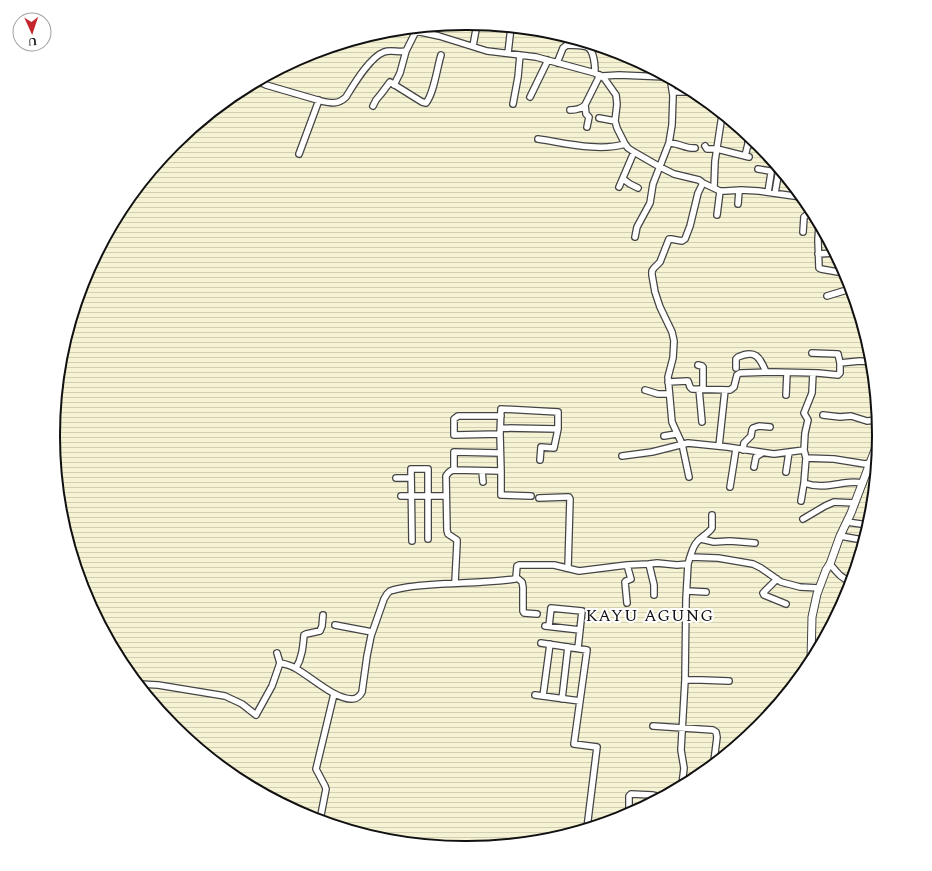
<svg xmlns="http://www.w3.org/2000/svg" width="932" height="871" font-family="Spectral,serif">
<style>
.farmland{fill:url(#farmland-rules)}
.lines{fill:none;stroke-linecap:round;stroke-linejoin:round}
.minor-casing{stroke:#444;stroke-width:8}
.tertiary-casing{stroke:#444;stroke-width:9}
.minor{stroke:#fff;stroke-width:5.5}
.tertiary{stroke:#fff;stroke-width:7}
.labels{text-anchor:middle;stroke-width:4;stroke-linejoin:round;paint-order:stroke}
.quarter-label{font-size:17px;letter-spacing:1px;fill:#111;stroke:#fff}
.rim{fill:none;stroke:#111;stroke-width:2}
</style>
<defs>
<pattern id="farmland-rules" width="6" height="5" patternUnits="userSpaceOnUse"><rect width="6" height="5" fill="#f6f3d4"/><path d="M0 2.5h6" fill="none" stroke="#d2cfb5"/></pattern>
</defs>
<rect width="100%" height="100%" fill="#fffdf5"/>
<path class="farmland" d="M55 435a411 411 0 1 1 822 0a411 411 0 1 1-822 0Z"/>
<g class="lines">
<g class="minor-casing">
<path id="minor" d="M408 29 416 31
M473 46 477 24
M508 53 511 27
M557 63 563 48 567 45C573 45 581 45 587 47 594 50 595 66 595 73
M602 76 619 75 666 77
M258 81 266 85 321 101C330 103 338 105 346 97 354 84 370 57 384 52 391 49 399 53 406 51L416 31 439 36 487 51 536 57 595 73 604 78 616 95 617 104 615 121 617 128 625 144 628 148 634 152 660 167 674 174 699 180 703 183 720 191H725L741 190 759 191 801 197
M394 85 400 73 406 51
M673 92H687
M530 97 548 60
M513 104 518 77 520 55
M373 106 376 100 381 94 390 82 422 102 426 103C434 93 437 68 441 55
M570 110C576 110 581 109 585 105
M599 118 615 121
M587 127 589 117 586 114 585 105 600 75
M538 139C565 143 599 152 625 144
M669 143C679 143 686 149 695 148
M748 144 759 146
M705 146 707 149H717L749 157
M299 154 319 100
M745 156 748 144V136
M758 169 770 171 771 173 768 192
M623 179 630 184 638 188
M619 187 634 152
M714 188 715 161 722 115
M775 193 779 170
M738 204 739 191
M717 215 720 191
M819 225 818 240 819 268 821 269 838 272
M803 232 804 217 809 213 810 209
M635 237 637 227 650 203 653 184 669 143 672 125 673 96 671 83V80
M818 254 834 253
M827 296 850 289
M812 353 838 354 840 363
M698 365 702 366 703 367V389
M736 368V359L738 357C755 349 760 357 766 372
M668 382 688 381 690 387 692 389 730 390 734 387 737 375 740 373 773 372 818 373 838 375 840 373V363L860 361 871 362
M699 389 702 422
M645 390 658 394H669
M786 395 787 373
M823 415 840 417 851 416 867 421 877 420
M501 428 558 429
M500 434 454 435V419L458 416H501
M664 436 676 434
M719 446 725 390
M743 450 744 443 751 436 752 430 753 428 759 426 770 427
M622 456 652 452 688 443 727 447 774 454 804 450
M806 458 834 459 865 464 870 463
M754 467 756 457 762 453
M454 470V452L500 453
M482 471 483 482
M501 471 500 434 501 409 558 412V429L554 448 541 447 540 460
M786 472 789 452
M689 477 682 444 672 422 668 377 673 358 674 341 672 332 660 307 655 292 652 275V271L654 268 660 262 669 239H671L682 241 685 239 690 226 698 193 703 183
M396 478H411
M804 483C818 488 831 485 844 483 851 482 857 482 863 483
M730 487 736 449
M401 496H446
M539 498 567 497H569L570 499 568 568
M801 501 804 483 806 458 804 450 805 433 808 420 804 413 812 393 813 373
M803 519 825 506 834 502 855 503
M847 522 868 525
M840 536 863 540
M701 539 714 542 730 541 755 543
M412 541 411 469H428V539
M690 557C692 552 693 546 697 542 701 537 708 534 712 528V515
M649 564 654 585V595
M830 564C836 571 841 579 851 581
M627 565 631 579 626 581 625 582 627 603
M516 577 522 582 523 587V611L524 613 537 614
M777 579 763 593 764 595 786 604
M455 582 457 543V540L448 534 447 530 446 476C448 473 449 471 453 470L501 471V495L531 496
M687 591 706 592
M335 625 372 632
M545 626 580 630
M549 626 551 608 582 611 578 648
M541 643 587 650 574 744 597 747 587 828
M277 653 280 663C285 664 290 665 295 668 310 676 334 699 352 699 356 699 360 696 362 692L367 656 371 636 384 599 387 594 390 591C396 589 402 588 408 587 444 582 479 584 515 579L516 577 517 566 519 565H554L579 571 627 565 649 564 657 563 677 565 688 564
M296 668C302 658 303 647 304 635L306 634 320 631 322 626 323 615
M685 680H701L729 681
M139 684 158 685 225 696 242 704 256 715 272 686 280 663
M535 695 580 701
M543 696 550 644
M562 699 568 647
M653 726 713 730 716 732 717 737 714 761
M682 785 684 768 681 750 685 680 686 599 688 564 690 557 718 558 753 564 761 568 781 582 800 587 819 588
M629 814V796L631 794 652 795 661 797
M320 820 326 789 325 786 316 769 334 694"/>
</g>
<g class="tertiary-casing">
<path id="tertiary" d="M811 660 812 617 817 594 826 570 830 564 840 536 851 513 878 442"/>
</g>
<use href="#minor" class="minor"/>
<use href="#tertiary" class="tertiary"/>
</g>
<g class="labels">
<g class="quarter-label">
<text x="650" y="621">KAYU AGUNG</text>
</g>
</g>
<path d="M0 0H932V871H0ZM465 30H467A405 405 0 0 1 872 435V436A405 405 0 0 1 467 841H465A405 405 0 0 1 60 436V435A405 405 0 0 1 465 30Z" fill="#fff" fill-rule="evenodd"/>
<path class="rim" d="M465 30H467A405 405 0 0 1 872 435V436A405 405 0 0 1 467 841H465A405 405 0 0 1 60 436V435A405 405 0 0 1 465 30Z"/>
<g transform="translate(32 32) rotate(177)"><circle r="19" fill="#ffffff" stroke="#a0a0a0"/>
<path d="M0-3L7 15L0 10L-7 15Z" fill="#c4262e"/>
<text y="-6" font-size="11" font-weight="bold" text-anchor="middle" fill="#111111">U</text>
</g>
</svg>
